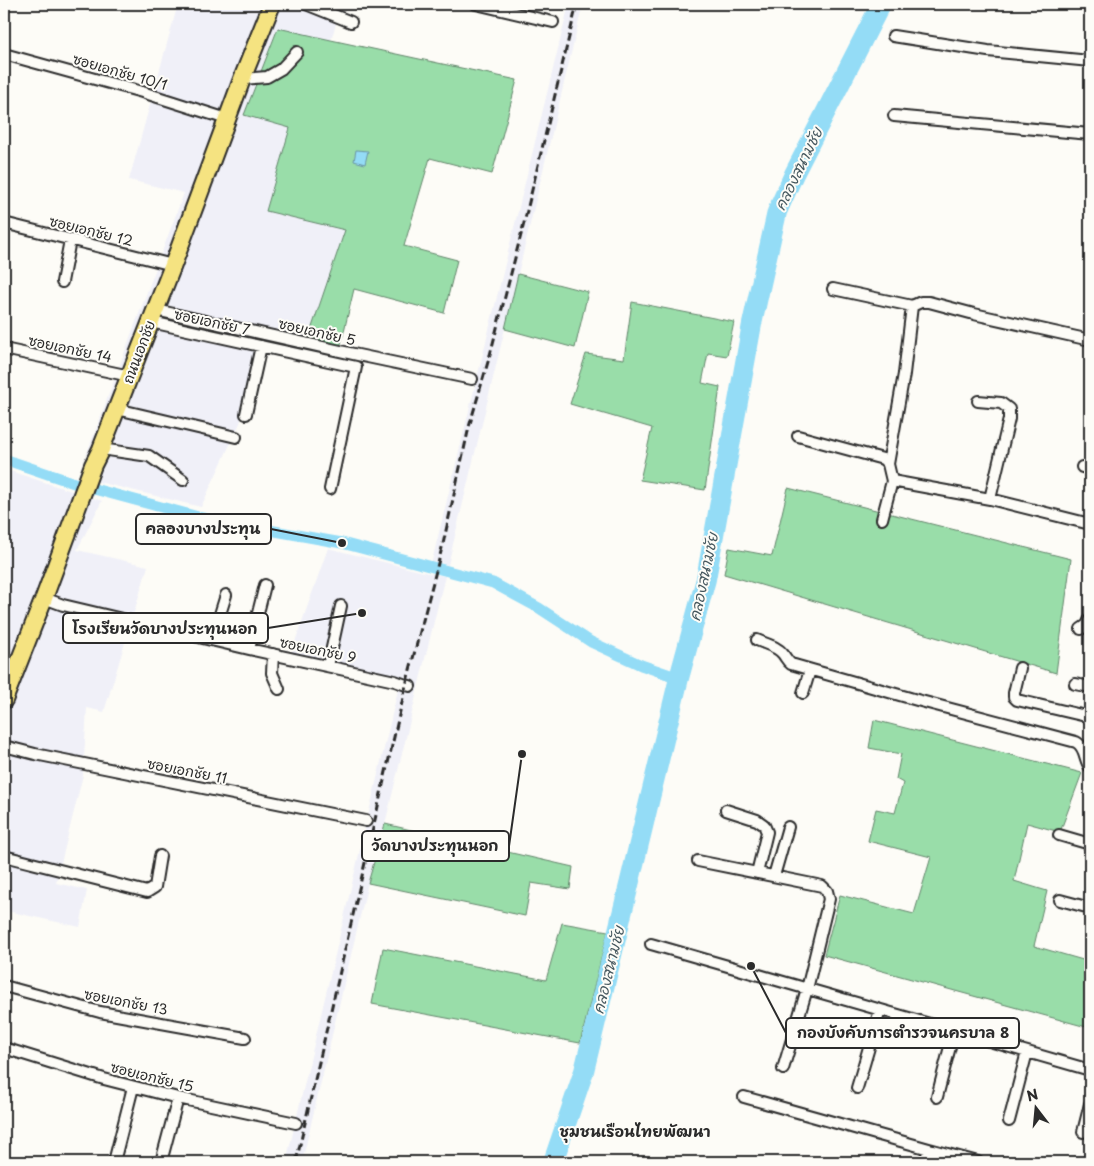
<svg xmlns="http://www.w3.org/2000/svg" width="1094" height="1166" font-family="'Playpen Sans','Playpen Sans Thai',sans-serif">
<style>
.built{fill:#f0f0f8}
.green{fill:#99dda9;stroke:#62846a}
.water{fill:#94dcf6;stroke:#6a95a5}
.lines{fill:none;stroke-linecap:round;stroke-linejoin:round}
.canal{stroke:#94dcf6;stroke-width:11}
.river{stroke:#94dcf6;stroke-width:20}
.street-casing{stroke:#2b2b2b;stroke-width:14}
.primary-casing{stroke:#2b2b2b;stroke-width:20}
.street{stroke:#fdfcf7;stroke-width:10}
.primary{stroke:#f5e381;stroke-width:16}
.rail{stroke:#2b2b2b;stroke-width:3;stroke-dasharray:8 4;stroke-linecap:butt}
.labels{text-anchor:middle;stroke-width:4;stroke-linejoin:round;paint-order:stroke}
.street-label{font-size:14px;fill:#2b2b2b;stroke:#fdfcf7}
.water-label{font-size:15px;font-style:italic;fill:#45575e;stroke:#fdfcf7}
.neighbourhood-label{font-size:15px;font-weight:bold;fill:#2b2b2b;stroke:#fdfcf7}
.leader{fill:none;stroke:#2b2b2b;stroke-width:2}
.callout-dot{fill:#2b2b2b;stroke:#fdfcf7;stroke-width:2}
.callout{fill:#fdfcf7;stroke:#2b2b2b;stroke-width:2}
.callout-label{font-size:15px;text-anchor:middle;font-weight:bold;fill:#2b2b2b}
</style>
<rect width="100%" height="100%" fill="#fdfcf7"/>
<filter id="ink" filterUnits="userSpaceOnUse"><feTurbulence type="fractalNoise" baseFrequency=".02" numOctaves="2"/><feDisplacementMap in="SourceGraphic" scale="10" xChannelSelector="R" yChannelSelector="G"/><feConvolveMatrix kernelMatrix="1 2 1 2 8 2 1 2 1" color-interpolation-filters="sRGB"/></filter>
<g filter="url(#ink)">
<path class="built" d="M178 4H342L331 40 278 28 244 115 290 128 267 211 345 230 308 339 268 330 240 423 201 507 78 477 184 193 129 180Z
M569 4H583L448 565 432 561Z
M7 470 102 501 77 550 148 566 104 712 87 708 83 775 56 883 87 890 80 927 7 911 4 920V481Z
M328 548 428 573 445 576 385 824 368 883 302 1162H286L401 677 291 653Z"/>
<path class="green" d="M278 28 331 40 517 80 492 174 430 158 404 246 457 260 444 313 354 289 340 348 308 339 345 230 266 211 290 128 244 115Z
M518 274 588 292 575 348 505 329Z
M632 302 734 322 727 356 708 353 702 383 720 387 705 490 640 480 652 428 570 404 586 354 624 359Z
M788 488 1071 559 1056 673 724 574 729 548 772 556Z
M874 720 1082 773 1060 832 1027 823 1014 881 1047 891 1034 946 1090 962V1028L824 955 840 895 914 914 931 857 868 841 876 809 895 813 903 783 896 779 901 754 869 748Z
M385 824 573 867 570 889 531 883 525 916 368 883Z
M562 923 608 931 580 1043 372 1004 383 948 546 980Z"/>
<path class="water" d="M356 150 368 151 365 164 354 161Z"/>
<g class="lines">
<path class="canal" d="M4 459 83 486 202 518 342 543 493 583 539 608 591 642 641 665 679 678"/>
<path class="river" d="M553 1162 584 1071 679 678 706 579 752 324 777 212 794 174 881 4"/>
<g class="street-casing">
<path id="street" d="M306 4 351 22
M476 4 553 22
M893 36 988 51 1090 61
M4 54 142 92 227 119
M242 79 267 77 281 69 297 52
M894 116 1090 134
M4 223 173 265
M62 282 70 240
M833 289 912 306 921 302H929L974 314 1090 340
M156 310 358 355 472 379
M151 322 356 367 330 489
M4 349 130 376
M978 401 1001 403 1009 409V419L990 499
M117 409 236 437
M246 414 261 346
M798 436 883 459 888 464 892 481 990 499 1090 524
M101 449 149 456 183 480
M888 464 904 374 912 306
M1082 467 1090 469
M882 519 892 481
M44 598 63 605 249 649 395 681 406 685 410 686
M1081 629 1087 625 1090 619
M212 640 226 595
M757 640C765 644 777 646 783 654 786 658 787 661 791 664L917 700 1076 742C1086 747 1084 760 1090 767
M249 649 265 585
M273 654 272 673 279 689
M328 666 341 606
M1020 668 1014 693V697L1017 700 1090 717
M1075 684 1090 687
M803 693 810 670
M4 746 35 754 366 821
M726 810 757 820 764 825 767 832 757 873
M1059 835 1090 844
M4 856 147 892 155 887 160 856
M698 861 822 886 827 891 829 899 807 989 783 1069
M774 876 788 827
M1060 900 1090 908
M651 944 1090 1070
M4 986 100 1012 245 1038
M4 1048 104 1079 178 1098 296 1123
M857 1088 880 1010
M744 1097 929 1149 978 1162
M937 1097 954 1031
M1009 1121 1027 1052
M1083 1132 1090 1104
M114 1162 133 1087
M161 1162 178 1098
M925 1162 929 1149"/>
</g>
<g class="primary-casing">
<path id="primary" d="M4 700 44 598 93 465 101 449 173 265 242 79 272 4"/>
</g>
<use href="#street" class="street"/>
<use href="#primary" class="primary"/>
<path class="rail" d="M296 1162 406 685 443 544 469 427 490 355 524 223 577 4"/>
</g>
</g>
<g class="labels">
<g class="street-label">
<text transform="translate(120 72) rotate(16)" y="5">ซอยเอกชัย 10/1</text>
<text transform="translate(91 231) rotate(14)" y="5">ซอยเอกชัย 12</text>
<text transform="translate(212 322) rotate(12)" y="5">ซอยเอกชัย 7</text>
<text transform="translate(317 332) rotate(13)" y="5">ซอยเอกชัย 5</text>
<text transform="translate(70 349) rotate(12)" y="5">ซอยเอกชัย 14</text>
<text transform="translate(139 352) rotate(-69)" y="5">ถนนเอกชัย</text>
<text transform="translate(318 650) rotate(12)" y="5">ซอยเอกชัย 9</text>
<text transform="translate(187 771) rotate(11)" y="5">ซอยเอกชัย 11</text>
<text transform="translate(126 1002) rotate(11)" y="5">ซอยเอกชัย 13</text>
<text transform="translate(152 1077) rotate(14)" y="5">ซอยเอกชัย 15</text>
</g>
<g class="water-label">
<text transform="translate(799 169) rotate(-64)" y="5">คลองสนามชัย</text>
<text transform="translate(704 577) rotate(-78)" y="5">คลองสนามชัย</text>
<text transform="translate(609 970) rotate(-76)" y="5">คลองสนามชัย</text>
</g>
<g class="neighbourhood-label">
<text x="635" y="1137">ชุมชนเรือนไทยพัฒนา</text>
</g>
</g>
<path class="leader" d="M342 543L271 529M362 613L268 628M522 754L509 846M751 966L786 1033"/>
<g class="callout-dot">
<circle cx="342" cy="543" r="5"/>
<circle cx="362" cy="613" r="5"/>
<circle cx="522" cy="754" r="5"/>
<circle cx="751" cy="966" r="5"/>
</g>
<g class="callout">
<rect x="136" y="514" width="135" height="30" rx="5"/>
<rect x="63" y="613" width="205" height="30" rx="5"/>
<rect x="362" y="831" width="147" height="30" rx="5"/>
<rect x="786" y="1018" width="233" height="30" rx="5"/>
</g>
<g class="callout-label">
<text x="203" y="534">คลองบางประทุน</text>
<text x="165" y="634">โรงเรียนวัดบางประทุนนอก</text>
<text x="435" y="851">วัดบางประทุนนอก</text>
<text x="903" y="1038">กองบังคับการตำรวจนครบาล 8</text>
</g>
<rect width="1094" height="1166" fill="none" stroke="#fdfcf7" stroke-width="20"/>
<rect x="10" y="10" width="1074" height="1146" fill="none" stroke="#2b2b2b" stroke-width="2" filter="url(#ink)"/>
<g transform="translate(1036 1108) rotate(344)" stroke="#fdfcf7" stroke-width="4" paint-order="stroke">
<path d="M0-4L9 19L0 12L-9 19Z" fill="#2b2b2b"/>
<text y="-8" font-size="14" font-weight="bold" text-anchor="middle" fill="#2b2b2b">N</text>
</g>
</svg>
